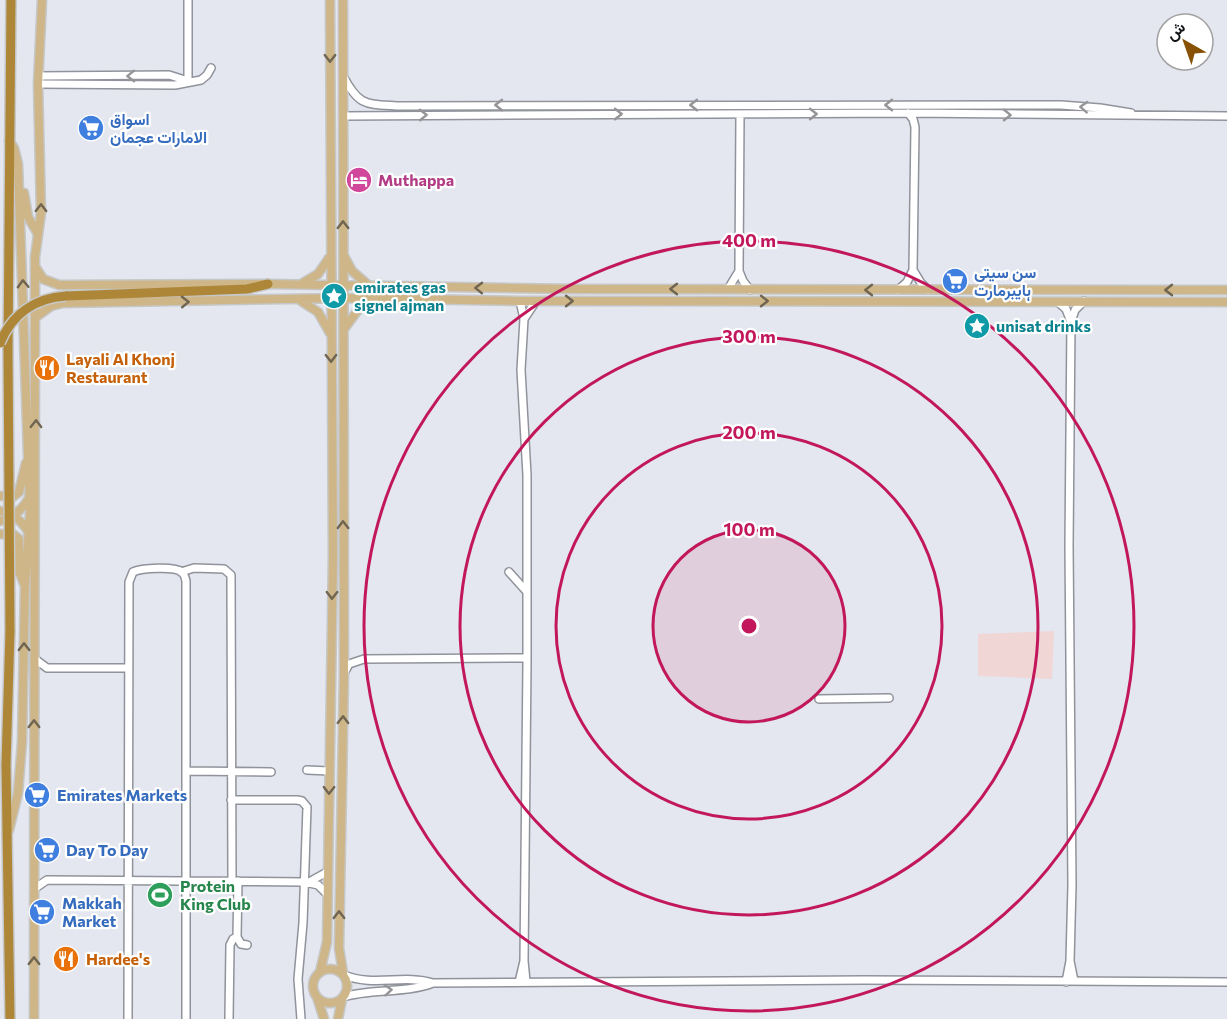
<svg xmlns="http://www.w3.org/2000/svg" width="1227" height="1019" font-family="Commissioner,Vazirmatn,sans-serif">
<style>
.industrial{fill:#f1d6d6}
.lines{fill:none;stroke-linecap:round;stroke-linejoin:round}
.minor-casing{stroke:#91939b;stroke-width:10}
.major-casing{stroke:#c6c7c7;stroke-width:11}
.highway-casing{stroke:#c6c7c7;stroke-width:12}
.minor{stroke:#fff;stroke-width:7}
.major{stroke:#ceb688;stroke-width:8}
.highway{stroke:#ae8638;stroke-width:9}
.highway-bridge-casing{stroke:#c6c7c7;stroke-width:12;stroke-linecap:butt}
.highway-bridge{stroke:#ae8638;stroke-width:9}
.oneway{stroke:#706550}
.oneway2{stroke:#959597}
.ring{fill:none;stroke:#c2185b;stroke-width:3}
.labels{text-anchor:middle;stroke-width:4.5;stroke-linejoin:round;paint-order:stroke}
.shop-label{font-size:16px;font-weight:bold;fill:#366cbe;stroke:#fff;text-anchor:start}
.hotel-label{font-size:16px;font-weight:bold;fill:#b23c85;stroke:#fff;text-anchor:start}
.culture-label{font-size:16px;font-weight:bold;fill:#0d838f;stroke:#fff;text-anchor:start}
.food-label{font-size:16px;font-weight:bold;fill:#c56008;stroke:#fff;text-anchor:start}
.leisure-label{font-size:16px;font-weight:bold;fill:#27864d;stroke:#fff;text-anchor:start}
.centre{fill:#c2185b;stroke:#fff;stroke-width:3}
.ring-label{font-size:18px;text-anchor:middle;font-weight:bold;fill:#c2185b;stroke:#fff;stroke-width:4.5;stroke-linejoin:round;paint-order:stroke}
</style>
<rect width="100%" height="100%" fill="#e4e7ef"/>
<path class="industrial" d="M1054 631 1052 679 978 676V634Z"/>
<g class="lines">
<g class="minor-casing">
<path id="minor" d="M39 76 169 75 188 81
M343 76C359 106 365 104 397 106L1061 105 1100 108 1131 113
M188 81V0
M38 84 175 85 201 80 207 75 211 68
M740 114 739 271 743 281 750 290
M343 116 908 113 1227 116
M913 270 921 283 928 290
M728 289 739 271
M898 290 907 282 913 270 915 127 913 119 908 113
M520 301 524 319 521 370 527 475V663L524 961 526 981
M1058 302 1066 309 1071 322
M524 319 536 301
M181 572 194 568 224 569 231 575 232 881
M509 572 527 592
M35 659 47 668H128
M344 673 349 664 364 659 527 658
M819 699 889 698
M307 770 329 771
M187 771 271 772
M231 800H297L302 801 307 807 303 923 298 979 301 1019
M238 881 237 937 241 944 247 945
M309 882 327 872
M34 889 47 880 305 882 318 885 327 894
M1070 961 1074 981
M344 975C373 987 404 974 433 983L864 980 1227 982
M519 982 524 961
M1066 982 1070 961 1072 885 1069 546 1071 322 1075 310 1084 301
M343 997C372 988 404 994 433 983
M128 1019 129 582 133 572C141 568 175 566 182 572 185 575 185 577 186 581V1019
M229 1019 230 945 233 939 237 937"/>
</g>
<g class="major-casing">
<path id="major" d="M24 193 28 217 38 234
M344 256 352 271 368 285
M36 268 43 279 59 285 268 284 573 289 1227 290
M303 283 318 274 329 258
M301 301 318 312 330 333
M36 317 51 306 63 303 342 298 520 301 1227 302
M344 329 358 310 375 299
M0 496H14L19 492 26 463
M0 511C13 513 22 521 29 533
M0 521C13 518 22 510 29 498
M0 534 14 535 19 539V571L25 586
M9 830 18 793 22 742 25 586 30 513 18 164 14 148 9 141
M313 986a17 17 0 1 1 34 0a17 17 0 1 1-34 0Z
M320 972 327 942 333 556 330 0
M343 973 339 948 344 674 343 0
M317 997 324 1019
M34 1019 35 257 41 213 38 84 42 0
M338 1019 342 999"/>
</g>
<g class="highway-casing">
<path id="highway" d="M66 296 247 289 268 284
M8 350 11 0
M10 631 6 765 10 1019"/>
</g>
<use href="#minor" class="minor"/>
<use href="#major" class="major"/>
<use href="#highway" class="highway"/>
<g class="highway-bridge-casing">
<path id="highway-bridge" d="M0 343C12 314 35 298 66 296
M8 350 10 631"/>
</g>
<use href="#highway-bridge" class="highway-bridge"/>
</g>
<defs><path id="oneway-chevron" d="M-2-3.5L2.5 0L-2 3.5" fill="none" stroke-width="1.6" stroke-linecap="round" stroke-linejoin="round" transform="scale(1.5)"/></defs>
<g class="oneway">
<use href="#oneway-chevron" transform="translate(330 58) rotate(90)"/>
<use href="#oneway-chevron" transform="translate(41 208) rotate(-90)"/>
<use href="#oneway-chevron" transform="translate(343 225) rotate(-90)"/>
<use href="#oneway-chevron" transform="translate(23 284) rotate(-92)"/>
<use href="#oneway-chevron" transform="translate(479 288) rotate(-179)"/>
<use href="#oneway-chevron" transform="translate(674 289) rotate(-180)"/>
<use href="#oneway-chevron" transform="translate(869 290) rotate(-180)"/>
<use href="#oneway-chevron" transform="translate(1169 290) rotate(-180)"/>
<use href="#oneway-chevron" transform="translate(569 301)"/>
<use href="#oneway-chevron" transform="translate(764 301)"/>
<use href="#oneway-chevron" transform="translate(185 302) rotate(-1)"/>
<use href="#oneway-chevron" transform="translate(331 358) rotate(89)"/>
<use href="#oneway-chevron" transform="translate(36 424) rotate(-89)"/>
<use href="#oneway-chevron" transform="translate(343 525) rotate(-90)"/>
<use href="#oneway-chevron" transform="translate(332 595) rotate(91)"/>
<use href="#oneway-chevron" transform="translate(24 647) rotate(-90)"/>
<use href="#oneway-chevron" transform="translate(343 720) rotate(-89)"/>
<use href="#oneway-chevron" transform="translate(34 724) rotate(-90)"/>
<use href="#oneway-chevron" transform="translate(329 790) rotate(91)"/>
<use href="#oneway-chevron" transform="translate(339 915) rotate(-90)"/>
<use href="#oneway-chevron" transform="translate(34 961) rotate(-90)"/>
</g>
<g class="oneway2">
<use href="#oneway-chevron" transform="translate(131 76) rotate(179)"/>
<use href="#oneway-chevron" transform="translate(499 105) rotate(180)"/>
<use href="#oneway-chevron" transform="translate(694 105) rotate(180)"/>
<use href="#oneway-chevron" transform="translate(889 105) rotate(-180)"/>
<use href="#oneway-chevron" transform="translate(1084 107) rotate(-177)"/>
<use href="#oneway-chevron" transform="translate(618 114)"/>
<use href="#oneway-chevron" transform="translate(813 114)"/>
<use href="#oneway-chevron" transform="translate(423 115) rotate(-1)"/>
<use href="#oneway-chevron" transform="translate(1007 115) rotate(1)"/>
<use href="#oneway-chevron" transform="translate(388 990) rotate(-5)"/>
</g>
<circle cx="749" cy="626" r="96" fill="#c2185b" fill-opacity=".12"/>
<g class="ring">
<circle cx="749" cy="626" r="96"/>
<circle cx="749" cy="626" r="193"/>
<circle cx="749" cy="626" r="289"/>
<circle cx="749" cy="626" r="385"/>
</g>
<defs>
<g id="supermarket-disc" transform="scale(1.35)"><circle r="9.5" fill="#3f7fe0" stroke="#fff"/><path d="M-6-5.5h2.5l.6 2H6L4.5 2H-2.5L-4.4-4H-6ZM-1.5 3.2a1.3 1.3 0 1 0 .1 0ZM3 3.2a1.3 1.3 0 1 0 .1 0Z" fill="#fff"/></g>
<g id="hotel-disc" transform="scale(1.35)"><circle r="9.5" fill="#d1479c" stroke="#fff"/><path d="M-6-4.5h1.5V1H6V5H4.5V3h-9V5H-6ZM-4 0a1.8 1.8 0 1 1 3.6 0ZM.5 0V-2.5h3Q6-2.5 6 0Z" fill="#fff"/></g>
<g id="sight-disc" transform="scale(1.35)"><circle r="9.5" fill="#0f9aa8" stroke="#fff"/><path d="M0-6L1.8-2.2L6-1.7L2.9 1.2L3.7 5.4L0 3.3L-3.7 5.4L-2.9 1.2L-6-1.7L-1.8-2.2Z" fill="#fff"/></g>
<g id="restaurant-disc" transform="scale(1.35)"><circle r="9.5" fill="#e8710a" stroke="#fff"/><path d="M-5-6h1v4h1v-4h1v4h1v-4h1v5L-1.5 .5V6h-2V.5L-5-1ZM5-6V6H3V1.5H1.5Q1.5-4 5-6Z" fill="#fff"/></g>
<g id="stadium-disc" transform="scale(1.35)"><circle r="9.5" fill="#2e9e5b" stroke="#fff"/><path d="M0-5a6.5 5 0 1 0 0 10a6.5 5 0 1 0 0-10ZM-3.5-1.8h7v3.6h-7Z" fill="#fff"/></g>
</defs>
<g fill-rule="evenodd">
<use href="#supermarket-disc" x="91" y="128"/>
<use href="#hotel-disc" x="359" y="180"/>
<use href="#supermarket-disc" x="955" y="281"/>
<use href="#sight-disc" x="334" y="296"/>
<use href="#sight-disc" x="977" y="326"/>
<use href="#restaurant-disc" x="47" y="368"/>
<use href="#supermarket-disc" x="37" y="795"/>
<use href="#supermarket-disc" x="47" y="850"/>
<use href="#stadium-disc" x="160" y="895"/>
<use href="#supermarket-disc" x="42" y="912"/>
<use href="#restaurant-disc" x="66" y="959"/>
</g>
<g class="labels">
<g class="shop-label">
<text x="110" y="125">اسواق<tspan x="110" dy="18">الامارات عجمان</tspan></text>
<text x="974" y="278">سن سیتی<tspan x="974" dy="18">ہایبرمارت</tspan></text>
<text x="57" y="801">Emirates Markets</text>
<text x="66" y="856">Day To Day</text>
<text x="62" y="909">Makkah<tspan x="62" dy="18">Market</tspan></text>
</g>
<g class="hotel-label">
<text x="378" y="186">Muthappa</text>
</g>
<g class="culture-label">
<text x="354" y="293">emirates gas<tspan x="354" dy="18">signel ajman</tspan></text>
<text x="996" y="332">unisat drinks</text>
</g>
<g class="food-label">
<text x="66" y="365">Layali Al Khonj<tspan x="66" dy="18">Restaurant</tspan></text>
<text x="86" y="965">Hardee's</text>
</g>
<g class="leisure-label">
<text x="180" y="892">Protein<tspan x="180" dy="18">King Club</tspan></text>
</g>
</g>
<circle cx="749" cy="626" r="9" class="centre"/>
<g class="ring-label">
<text x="749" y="247">400 m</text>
<text x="749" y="343">300 m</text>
<text x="749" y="439">200 m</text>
<text x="749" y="536">100 m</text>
</g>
<g transform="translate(1185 42) rotate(320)"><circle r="28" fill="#ffffff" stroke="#a1a1a2" stroke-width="1.5"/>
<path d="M0-4.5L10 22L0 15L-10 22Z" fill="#885103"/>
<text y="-9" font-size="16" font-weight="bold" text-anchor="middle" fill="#131417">ش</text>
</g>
</svg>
